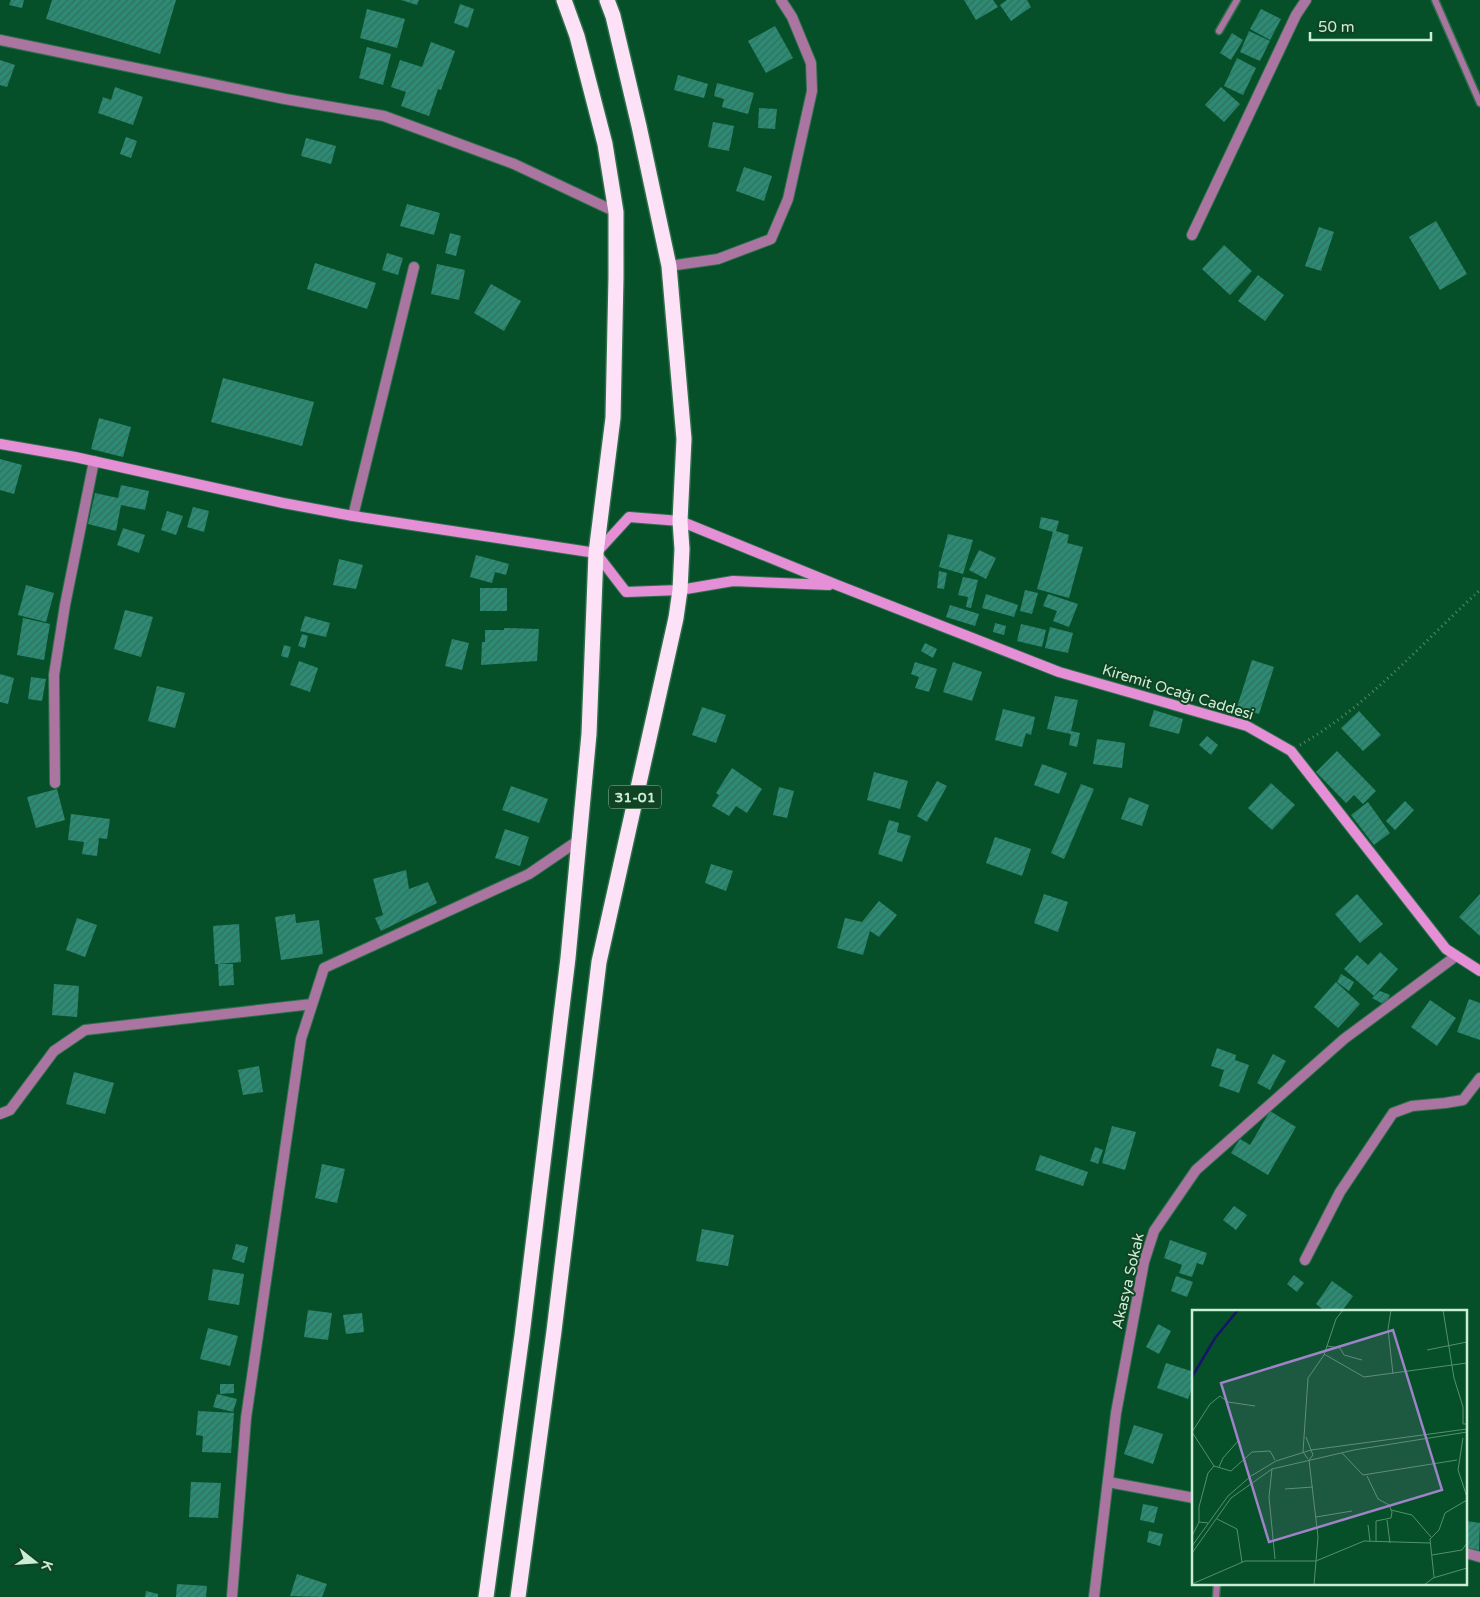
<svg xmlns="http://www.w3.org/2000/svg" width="1480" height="1597" font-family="'Varela Round',sans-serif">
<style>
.building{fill:url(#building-hatch)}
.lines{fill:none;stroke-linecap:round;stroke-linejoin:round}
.lane-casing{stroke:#2e6f4b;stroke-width:9}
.street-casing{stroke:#2e6f4b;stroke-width:12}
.secondary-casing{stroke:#2e6f4b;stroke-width:12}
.highway-casing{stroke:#2e6f4b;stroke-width:18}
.path{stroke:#528c6b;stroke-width:3;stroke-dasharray:1 4;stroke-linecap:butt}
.lane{stroke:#ab75a1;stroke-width:6}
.street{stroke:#ab75a1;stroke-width:10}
.secondary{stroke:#e58fd6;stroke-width:10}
.highway{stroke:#fde2f7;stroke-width:15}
.labels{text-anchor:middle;stroke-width:4;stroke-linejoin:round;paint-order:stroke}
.shield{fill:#104324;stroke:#94baa0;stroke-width:1}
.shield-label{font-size:14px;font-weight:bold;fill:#ccedd5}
.street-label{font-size:15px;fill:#ccedd5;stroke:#104324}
.inset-river{fill:none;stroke:#17146a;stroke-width:2.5}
.inset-road{fill:none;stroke:#558f6e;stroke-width:1}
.view{fill:#9f83c9;fill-opacity:0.15;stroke:#9f83c9;stroke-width:2.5}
.inset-edge{fill:none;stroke:#ccedd5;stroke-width:2.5}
</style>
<defs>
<pattern id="building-hatch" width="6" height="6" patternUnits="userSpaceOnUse" patternTransform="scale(1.25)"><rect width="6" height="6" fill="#2d8a73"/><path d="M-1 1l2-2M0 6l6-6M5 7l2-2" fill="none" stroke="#336f5f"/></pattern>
</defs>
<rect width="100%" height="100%" fill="#065029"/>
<path class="building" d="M11 0H24L22 8 9 5Z
M52 0H176L160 54 46 19Z
M401 0H419L417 5Z
M964 0H993L998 7 976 20Z
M1007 0H1027L1031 7 1011 21 1000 5Z
M460 4 474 9 468 28 454 23Z
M367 9 405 19 397 48 360 38Z
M1261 9 1281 19 1270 40 1250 29Z
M775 26 793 58 766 73 748 41Z
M1249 31 1270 41 1260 61 1240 52Z
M1232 33 1243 40 1231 60 1220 53Z
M431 42 455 51 441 90 438 89 429 116 401 106 406 92 391 87 400 60 422 67Z
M367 47 391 54 383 85 359 78Z
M1237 58 1256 68 1243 95 1224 86Z
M0 60 15 65 7 87 0 85Z
M678 75 708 84 704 98 674 90Z
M717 83 754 93 748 114 722 107 724 99 714 96Z
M115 87 143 97 133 125 98 113 103 97 111 100Z
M1221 87 1240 104 1224 122 1205 105Z
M759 108 777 109 775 129 758 128Z
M713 122 734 126 729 151 708 147Z
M126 137 137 141 131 158 120 154Z
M306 138 336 146 331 164 301 156Z
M744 167 772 176 764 201 736 191Z
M407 204 440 213 434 235 400 226Z
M1436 221 1467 274 1440 290 1409 237Z
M1319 227 1334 232 1321 271 1305 266Z
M450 233 461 236 456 256 445 253Z
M1224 245 1252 271 1230 295 1202 269Z
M387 253 403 258 398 275 382 270Z
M315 263 376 283 367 309 307 289Z
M437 264 465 270 459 300 431 294Z
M1258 275 1284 295 1265 321 1238 301Z
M491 284 521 301 504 331 474 313Z
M223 378 314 402 302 446 211 422Z
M99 418 131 427 123 457 91 449Z
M0 459 22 465 14 494 0 490Z
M121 485 149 491 145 510 121 505 116 531 88 524 95 493 118 498Z
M193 507 209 511 204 532 187 527Z
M167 511 183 516 176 535 161 530Z
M1041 517 1059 521 1056 531 1069 535 1067 543 1083 547 1069 598 1037 589 1053 532 1039 528Z
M123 528 145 535 139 553 117 545Z
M948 534 973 540 963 574 939 567Z
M979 550 996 558 986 579 969 570Z
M476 555 509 564 506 575 495 572 492 583 470 577Z
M339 559 363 565 356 589 333 585Z
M939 571 947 573 944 589 937 588Z
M963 577 978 580 971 608 966 607 968 597 958 595Z
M26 585 54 593 46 622 18 615Z
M480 588H507V611H480Z
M1025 590 1038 593 1032 614 1020 611Z
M986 594 1018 605 1014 617 982 608Z
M1048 594 1078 604 1069 627 1053 621 1057 611 1043 606Z
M950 605 979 614 975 626 946 617Z
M125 610 153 617 141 657 114 649Z
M305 616 330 623 326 637 300 631Z
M23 618 50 624 44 660 17 655Z
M995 623 1006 626 1004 635 993 632Z
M1021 624 1046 630 1042 647 1017 641Z
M1050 627 1073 633 1068 653 1045 648Z
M504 628 539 629 537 661 481 665 482 642H485V630H504Z
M302 634 308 636 305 648 298 646Z
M452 639 469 643 462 670 445 666Z
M925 643 937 649 933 658 921 651Z
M284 645 291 647 288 658 281 656Z
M1252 660 1274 667 1259 714 1237 707Z
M299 661 318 668 310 692 290 685Z
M915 662 937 669 929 692 915 688 919 677 911 674Z
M953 662 982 672 972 701 943 692Z
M0 674 14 678 8 704 0 702Z
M31 677 46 679 42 701 28 699Z
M157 686 185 693 175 728 148 721Z
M1055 696 1078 700 1071 731 1080 733 1077 747 1069 745 1071 734 1047 729Z
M702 707 726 715 716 743 692 735Z
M1003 709 1035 717 1031 735 1026 733 1022 747 995 740Z
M1154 710 1183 719 1179 734 1149 726Z
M1359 711 1381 735 1363 751 1341 728Z
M1207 736 1218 745 1211 755 1199 745Z
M1097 739 1125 743 1122 768 1093 764Z
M1337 751 1376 791 1363 804 1354 795 1346 803 1316 772Z
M1042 764 1067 773 1059 794 1034 785Z
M732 768 762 789 747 813 736 806 729 816 712 806 719 795 716 793Z
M874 772 908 781 900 809 867 800Z
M937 781 947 786 927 822 917 816Z
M1271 783 1295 805 1272 830 1248 808Z
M1081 784 1094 789 1064 859 1051 853Z
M511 786 548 799 539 823 502 810Z
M779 787 794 791 787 818 773 815Z
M57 789 65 820 36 828 27 797Z
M1129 797 1149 805 1142 826 1121 819Z
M1405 801 1414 810 1395 830 1386 821Z
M1368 802 1390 833 1374 845 1351 815Z
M71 814 110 819 107 839 99 838 97 856 82 854 84 842 68 840Z
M889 820 899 823 897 832 911 836 902 862 878 854Z
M505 829 529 837 520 866 495 858Z
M995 837 1031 849 1022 876 986 863Z
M711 864 733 871 726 891 705 883Z
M406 870 409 889 428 882 437 903 381 931 375 918 383 915 373 879Z
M1044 894 1068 902 1058 932 1034 923Z
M1357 894 1383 924 1360 943 1335 914Z
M1480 894V936L1459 917Z
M879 901 897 915 879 937 870 931 863 955 837 948 845 918 862 922Z
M295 914 296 923 319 920 323 954 281 960 275 917Z
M77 918 97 925 85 957 66 950Z
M239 924 241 962 219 964H233L234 985 219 986 218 964H215L213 926Z
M1380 952 1398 969 1374 996 1344 969 1357 955 1368 965Z
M1341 974 1354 982 1349 991 1337 982Z
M1336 982 1360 1004 1338 1028 1314 1007Z
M54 984 79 986 77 1017 52 1015Z
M1380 991 1390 995 1385 1005 1372 998Z
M1469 999 1480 1003V1040L1457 1032Z
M1430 1000 1456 1018 1437 1046 1411 1027Z
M1217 1048 1236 1055 1235 1060 1249 1065 1239 1093 1219 1086 1224 1070 1211 1066Z
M1273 1054 1286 1061 1270 1090 1257 1083Z
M259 1066 263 1092 243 1095 238 1070Z
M74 1072 114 1083 105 1114 66 1104Z
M1270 1111 1296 1127 1268 1175 1231 1153 1240 1139 1250 1145Z
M1112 1126 1136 1132 1125 1170 1102 1163Z
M1095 1147 1103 1150 1098 1164 1090 1161Z
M1040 1155 1088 1172 1083 1186 1035 1170Z
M322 1164 345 1169 337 1203 315 1198Z
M1234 1206 1247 1215 1236 1230 1223 1220Z
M702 1229 734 1235 728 1266 696 1261Z
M1170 1240 1207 1253 1203 1265 1197 1263 1192 1277 1179 1273 1182 1265 1164 1258Z
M236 1244 248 1247 244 1263 232 1259Z
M213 1269 244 1274 239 1305 208 1300Z
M1294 1275 1304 1283 1297 1292 1287 1284Z
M1176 1276 1193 1282 1187 1297 1171 1291Z
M1332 1281 1353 1296 1342 1311H1325L1316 1304Z
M308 1310 332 1313 328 1340 304 1337Z
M362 1313 364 1332 346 1334 343 1315Z
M1158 1324 1171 1331 1159 1354 1146 1347Z
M208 1328 238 1336 230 1366 200 1359Z
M1166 1363 1194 1372V1383L1188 1399 1157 1388Z
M220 1384H234V1393L220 1394Z
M217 1394 237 1399 233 1412 213 1407Z
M198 1411 234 1413 231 1453 202 1452 203 1436 196 1435Z
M1134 1425 1163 1434 1153 1464 1124 1454Z
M191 1482 221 1483 218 1518 189 1517Z
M1143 1504 1158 1507 1154 1523 1140 1520Z
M1466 1521 1480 1523 1479 1550 1466 1548Z
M1149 1531 1163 1534 1160 1546 1147 1542Z
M297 1574 327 1584 322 1597 290 1596Z
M177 1584 207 1586 206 1597H176Z
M146 1591 158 1594V1597H145Z"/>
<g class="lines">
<g class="lane-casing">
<path id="lane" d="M1435 0 1480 103
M1219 31 1237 0
M1216 1597 1217 1583"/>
</g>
<g class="street-casing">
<path id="street" d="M0 40 285 99 384 116 514 164 616 212
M1192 235 1296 15 1306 0
M669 266 718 259 771 239 788 199 812 91 811 63 792 17 781 0
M353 516 414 267
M55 783 54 675 65 605 94 461
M0 1114 10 1110 54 1051 85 1030 312 1004
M1305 1260 1340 1192 1393 1113 1412 1106 1445 1103 1463 1100 1480 1078
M1108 1482 1194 1498
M1466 1553 1480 1557
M232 1597 246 1418 301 1039 324 968 529 874 579 840
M1094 1597 1116 1413 1144 1262 1154 1231 1196 1170 1344 1039 1456 956"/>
</g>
<g class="secondary-casing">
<path id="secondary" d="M0 444 75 457 283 503 353 516 596 553 626 592 680 590 733 581 829 585
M597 552 629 517 680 521 837 585 1059 672 1247 726 1291 751 1446 949 1480 971"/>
</g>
<g class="highway-casing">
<path id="highway" d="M486 1597 522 1335 568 958 589 734 596 553 613 418 616 277V212L605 144 577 36 564 0
M518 1597 554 1331 599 962 676 618 680 590 682 549 680 521 684 439 669 266 639 126 613 16 607 0"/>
</g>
<path class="path" d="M1300 745C1369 705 1422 643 1480 590"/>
<use href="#lane" class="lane"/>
<use href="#street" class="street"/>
<use href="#secondary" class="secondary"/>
<use href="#highway" class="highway"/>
</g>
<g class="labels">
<rect class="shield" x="609" y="785.5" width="52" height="23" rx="4"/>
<g class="shield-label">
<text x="635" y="802">31-01</text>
</g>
<g class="street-label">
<text transform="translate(1178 692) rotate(17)" y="5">Kiremit Ocağı Caddesi</text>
<text transform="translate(1128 1281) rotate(-77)" y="5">Akasya Sokak</text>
</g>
</g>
<g transform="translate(1192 1310)">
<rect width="275" height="275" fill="#065029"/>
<path class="inset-river" d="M0 67 23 28 46 0"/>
<path class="inset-road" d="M199 0 196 19 201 64M251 0 262 68 271 97V114H275M135 36 148 38 152 45 170 50M235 40 275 32M132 44 172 67 275 53M63 96 36 92 28 86 18 94 0 122 22 156 39 161 60 142 78 141 83 150M114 127 121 145 117 150 126 227 122 275M271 128 266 160 275 187M150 143 171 165 265 150M116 149 111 142 116 68 132 45 144 9 151 0M27 157 31 148 46 131M80 159 77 187 83 249M175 166 186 189 197 195 200 202 199 208 184 211V232M93 179 121 177M199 200 220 205 239 227M124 207 160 201M25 209 45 219 50 252M195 210 198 233M16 213 7 212V197L16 163 22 156M176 215 178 231M0 226 7 212M0 236 36 186 59 166 84 151 119 140 275 119M0 243 39 188 80 159 162 140 275 122M240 245 270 240 275 233M242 267 238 229 247 220 253 203 275 190M0 274 53 251H124L172 231 238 233M232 275 241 268 275 258"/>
<path class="view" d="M201 20 250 180 77 232 29 73Z"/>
<rect width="275" height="275" class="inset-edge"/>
</g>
<g transform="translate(35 1562) rotate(107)" stroke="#104324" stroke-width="4" paint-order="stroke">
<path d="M0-4L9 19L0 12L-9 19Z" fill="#ccedd5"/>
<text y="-8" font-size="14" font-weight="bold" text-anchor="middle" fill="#ccedd5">K</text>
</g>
<path d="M1310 32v8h121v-8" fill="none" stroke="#ccedd5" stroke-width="2.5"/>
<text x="1318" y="32" font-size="15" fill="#ccedd5" stroke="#104324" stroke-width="4" paint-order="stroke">50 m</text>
</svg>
